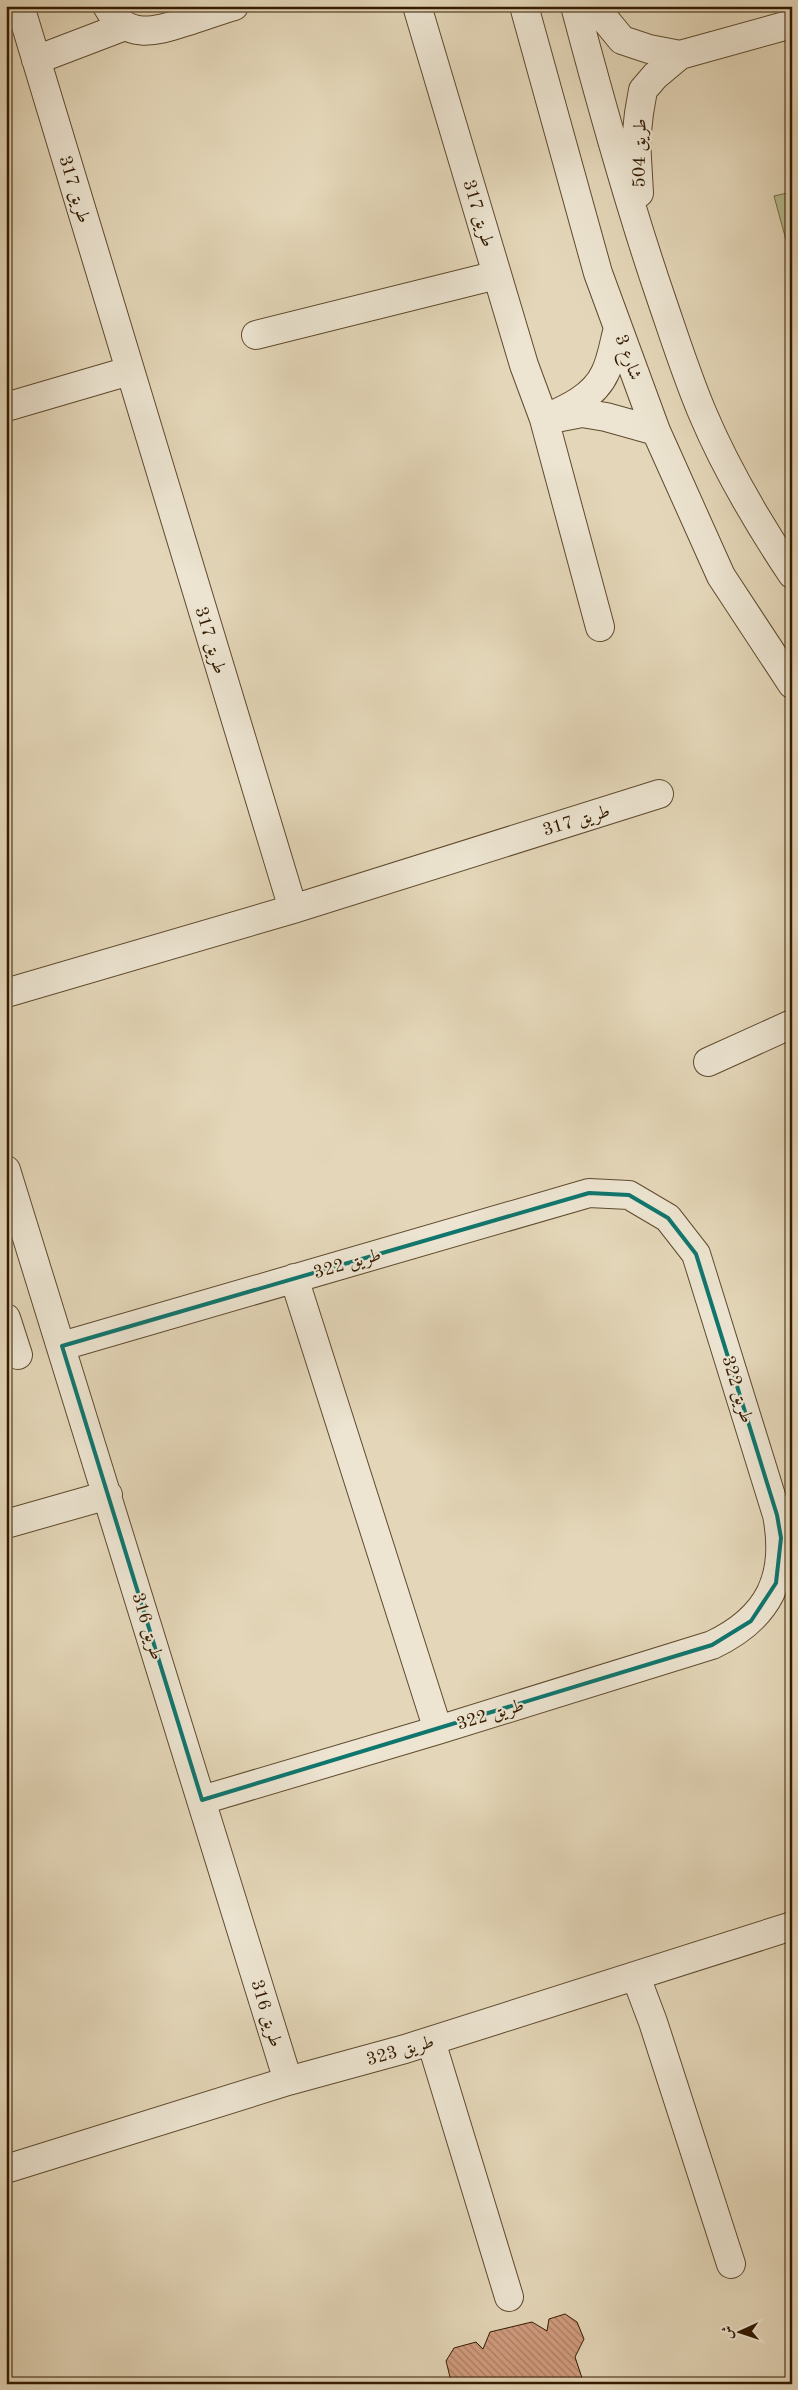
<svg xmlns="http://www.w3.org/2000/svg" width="798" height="2390" font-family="'Old Standard TT',Amiri,serif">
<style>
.grass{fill:#b4be8f;stroke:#746c48}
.building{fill:url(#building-back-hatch);stroke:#331b00}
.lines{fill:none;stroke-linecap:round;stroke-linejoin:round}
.minor-casing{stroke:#5f4a2e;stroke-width:30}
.minor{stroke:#ede5d2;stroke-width:28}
.marked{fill:none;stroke:#0f766e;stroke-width:4;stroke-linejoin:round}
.labels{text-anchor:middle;stroke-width:4.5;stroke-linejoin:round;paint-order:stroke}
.street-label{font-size:18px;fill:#331b00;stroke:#ede5d2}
</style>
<defs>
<pattern id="building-back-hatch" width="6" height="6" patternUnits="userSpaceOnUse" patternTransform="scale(1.25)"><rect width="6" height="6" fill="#d29d80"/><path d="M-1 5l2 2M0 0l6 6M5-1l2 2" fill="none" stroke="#ab7f66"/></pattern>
</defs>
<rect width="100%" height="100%" fill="#e4d7b9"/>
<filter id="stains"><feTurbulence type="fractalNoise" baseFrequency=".004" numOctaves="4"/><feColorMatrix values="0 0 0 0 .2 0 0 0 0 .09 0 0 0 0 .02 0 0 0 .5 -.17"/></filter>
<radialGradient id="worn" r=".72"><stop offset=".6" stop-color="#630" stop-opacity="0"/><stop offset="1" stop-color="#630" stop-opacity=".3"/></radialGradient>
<path class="grass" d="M792 192V262L774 196Z"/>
<path class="building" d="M565 2314 577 2322 584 2339 575 2357 584 2384H456L451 2381 446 2361 454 2348 476 2342 483 2349 490 2332 532 2322 547 2331 549 2319Z
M607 2379 610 2384H593Z"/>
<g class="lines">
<g class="minor-casing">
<path id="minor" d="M20 6 293 909
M107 6C126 40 154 32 185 22 201 17 217 11 234 6
M417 6 524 365 544 419 600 627
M524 6 598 273 656 431 721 576 792 684
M575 6C601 104 628 202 661 298 674 336 686 374 702 412 726 469 758 523 792 574
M594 6 622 40 649 49 680 55
M36 60 125 26
M639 193 636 141 639 113 643 90 655 76 680 55 792 24
M256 335 497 275
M6 407 129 371
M556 418 582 413 606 417 656 431
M544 419C567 409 594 397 605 373 612 359 614 342 618 328
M6 993 293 909 659 794
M708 1062 792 1024
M6 1170 288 2081
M294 1278 438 1730
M6 1318 18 1355
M62 1346 589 1193 629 1195 668 1218 696 1254 777 1515C789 1577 769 1618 712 1645L438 1730 202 1800
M6 1524 108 1495
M636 1977 653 2022 731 2264
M431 2041 509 2297
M6 2169 288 2081 405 2049 792 1926"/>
</g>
<use href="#minor" class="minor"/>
</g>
<path class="marked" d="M589 1193 629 1195 668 1218 696 1254 777 1515 781 1538 776 1583 751 1621 712 1645 202 1800 62 1346Z"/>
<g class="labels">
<g class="street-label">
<text transform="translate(639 153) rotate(-89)" y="6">طريق 504</text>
<text transform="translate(75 189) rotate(73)" y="6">طريق 317</text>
<text transform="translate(479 213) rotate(73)" y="6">طريق 317</text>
<text transform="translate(629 357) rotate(70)" y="6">شارع 3</text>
<text transform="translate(211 640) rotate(73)" y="6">طريق 317</text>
<text transform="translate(576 820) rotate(-17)" y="6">طريق 317</text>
<text transform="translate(347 1263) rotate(-16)" y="6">طريق 322</text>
<text transform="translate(738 1389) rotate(73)" y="6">طريق 322</text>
<text transform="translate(148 1626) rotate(73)" y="6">طريق 316</text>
<text transform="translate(490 1714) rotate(-17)" y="6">طريق 322</text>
<text transform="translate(267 2013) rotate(73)" y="6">طريق 316</text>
<text transform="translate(400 2050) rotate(-16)" y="6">طريق 323</text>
</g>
</g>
<rect width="798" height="2390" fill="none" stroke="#e4d7b9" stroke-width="25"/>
<rect x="8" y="8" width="783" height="2375" fill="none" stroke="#331b00" stroke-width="2.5"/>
<rect x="12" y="12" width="773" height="2365" fill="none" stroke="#331b00"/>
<g transform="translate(740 2332) rotate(267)" stroke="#ede5d2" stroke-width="4" paint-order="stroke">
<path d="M0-4L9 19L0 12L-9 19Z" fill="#331b00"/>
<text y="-8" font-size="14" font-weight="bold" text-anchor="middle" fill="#331b00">ش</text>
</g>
<rect width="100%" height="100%" filter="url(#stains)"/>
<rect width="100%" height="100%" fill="url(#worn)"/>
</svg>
